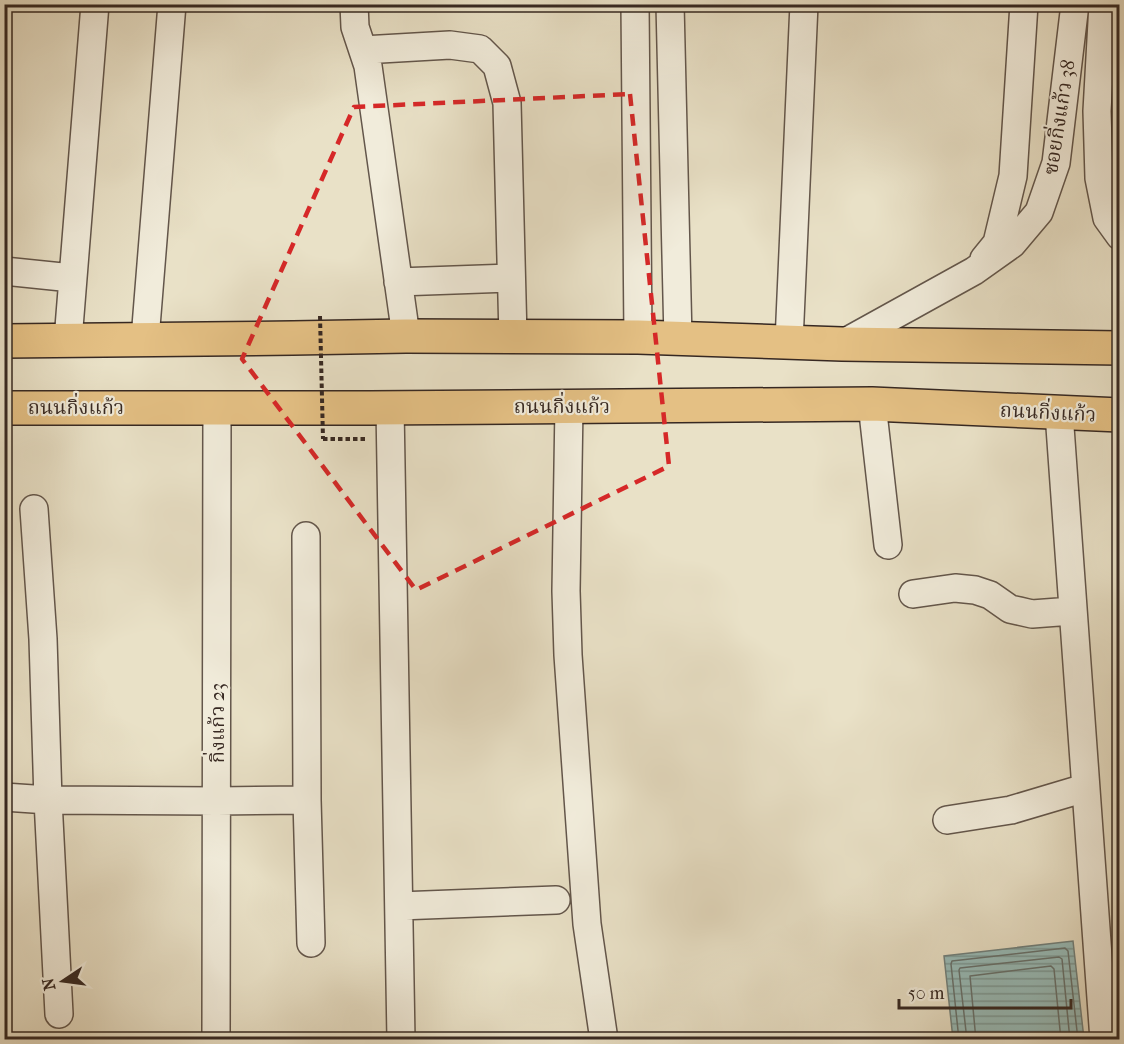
<svg xmlns="http://www.w3.org/2000/svg" width="1124" height="1044" font-family="'IM FELL French Canon','Noto Serif Thai',serif">
<style>
.water{fill:url(#water-rules);stroke:#71817d;stroke-width:1.5}
.lines{fill:none;stroke-linecap:round;stroke-linejoin:round}
.shore{stroke:#67726e;stroke-width:1.5}
.minor-casing{stroke:#63564b;stroke-width:30}
.major-casing{stroke:#362822;stroke-width:36}
.path{stroke:#362822;stroke-width:4;stroke-dasharray:4.5 3;stroke-linecap:butt}
.minor{stroke:#f1ecdb;stroke-width:27}
.major{stroke:#e4c084;stroke-width:33}
.path-bridge{stroke:#362822;stroke-width:4;stroke-dasharray:4.5 3;stroke-linecap:butt}
.marked{fill:none;stroke:#d62828;stroke-width:4.5;stroke-dasharray:12 8;stroke-linejoin:round}
.labels{text-anchor:middle;stroke-width:4.5;stroke-linejoin:round;paint-order:stroke}
.street-label{font-size:20px;fill:#362822;stroke:#f1ecdb}
</style>
<defs>
<pattern id="water-rules" width="6" height="5" patternUnits="userSpaceOnUse" patternTransform="scale(1.5)"><rect width="6" height="5" fill="#98bcb9"/><path d="M0 2.5h6" fill="none" stroke="#7d9996"/></pattern>
</defs>
<rect width="100%" height="100%" fill="#e9e1c7"/>
<filter id="stains"><feTurbulence type="fractalNoise" baseFrequency=".00333" numOctaves="4"/><feColorMatrix values="0 0 0 0 .2 0 0 0 0 .09 0 0 0 0 .02 0 0 0 .5 -.17"/></filter>
<radialGradient id="worn" r=".72"><stop offset=".6" stop-color="#630" stop-opacity="0"/><stop offset="1" stop-color="#630" stop-opacity=".3"/></radialGradient>
<path class="water" d="M1073 941 1084 1039H953L944 956Z"/>
<g class="lines">
<path class="shore" d="M959 1040 951 964 952 961 1065 948 1068 951 1078 1040
M967 1040 959 970 960 968 1059 957 1062 959 1070 1040
M976 1040 970 976 1051 966 1054 969 1061 1040"/>
<g class="minor-casing">
<path id="minor" d="M354 4 355 27 368 66 406 336
M635 4 638 337
M670 4 678 339
M1103 4 1097 111 1099 178 1107 218 1120 236
M363 50 450 45 480 49 497 66 507 103 513 337
M984 259 997 243 1013 176 1024 4
M4 271 72 278
M398 282 511 278
M145 339 172 4
M68 340 95 4
M789 342 804 4
M842 344 974 271 1012 244 1039 212 1056 163 1075 4
M872 404 888 545
M569 406 566 591 568 655 587 924 604 1040
M390 408 401 1040
M1059 413 1104 1040
M34 509 43 639 48 800 59 1014
M306 536 307 800 311 943
M913 594 955 588 975 590 990 595 1010 609 1019 611 1032 614 1072 611
M4 797 48 800 217 801 307 800
M947 820 1011 810 1085 788
M399 906 556 900
M216 1040 217 407"/>
</g>
<g class="major-casing">
<path id="major" d="M4 341 293 338 406 336 638 337 842 344 1120 348
M4 408H370L872 404 1120 415"/>
</g>
<path class="path" d="M323 439H366"/>
<use href="#minor" class="minor"/>
<use href="#major" class="major"/>
<path class="path-bridge" d="M320 316 323 439"/>
</g>
<path class="marked" d="M630 94 669 466 416 590 242 359 354 107Z"/>
<g class="labels">
<g class="street-label">
<text transform="translate(1059 117) rotate(-81)" y="7">ซอยกิ่งแก้ว 38</text>
<text x="562" y="413">ถนนกิ่งแก้ว</text>
<text x="76" y="414">ถนนกิ่งแก้ว</text>
<text transform="translate(1048 412) rotate(3)" y="7">ถนนกิ่งแก้ว</text>
<text transform="translate(217 723) rotate(-90)" y="7">กิ่งแก้ว 23</text>
</g>
</g>
<rect width="1124" height="1044" fill="none" stroke="#e9e1c7" stroke-width="24"/>
<rect x="6" y="6" width="1112" height="1032" fill="none" stroke="#362822" stroke-width="3"/>
<rect x="12" y="12" width="1100" height="1020" fill="none" stroke="#362822" stroke-width="1.5"/>
<g transform="translate(63 981) rotate(257)" stroke="#f1ecdb" stroke-width="4.5" paint-order="stroke">
<path d="M0-4.5L10 22L0 15L-10 22Z" fill="#362822"/>
<text y="-9" font-size="16" font-weight="bold" text-anchor="middle" fill="#362822">N</text>
</g>
<path d="M899 999v9h172v-9" fill="none" stroke="#362822" stroke-width="3"/>
<text x="908" y="999" font-size="18" fill="#362822" stroke="#f1ecdb" stroke-width="4.5" paint-order="stroke">50 m</text>
<rect width="100%" height="100%" filter="url(#stains)"/>
<rect width="100%" height="100%" fill="url(#worn)"/>
</svg>
